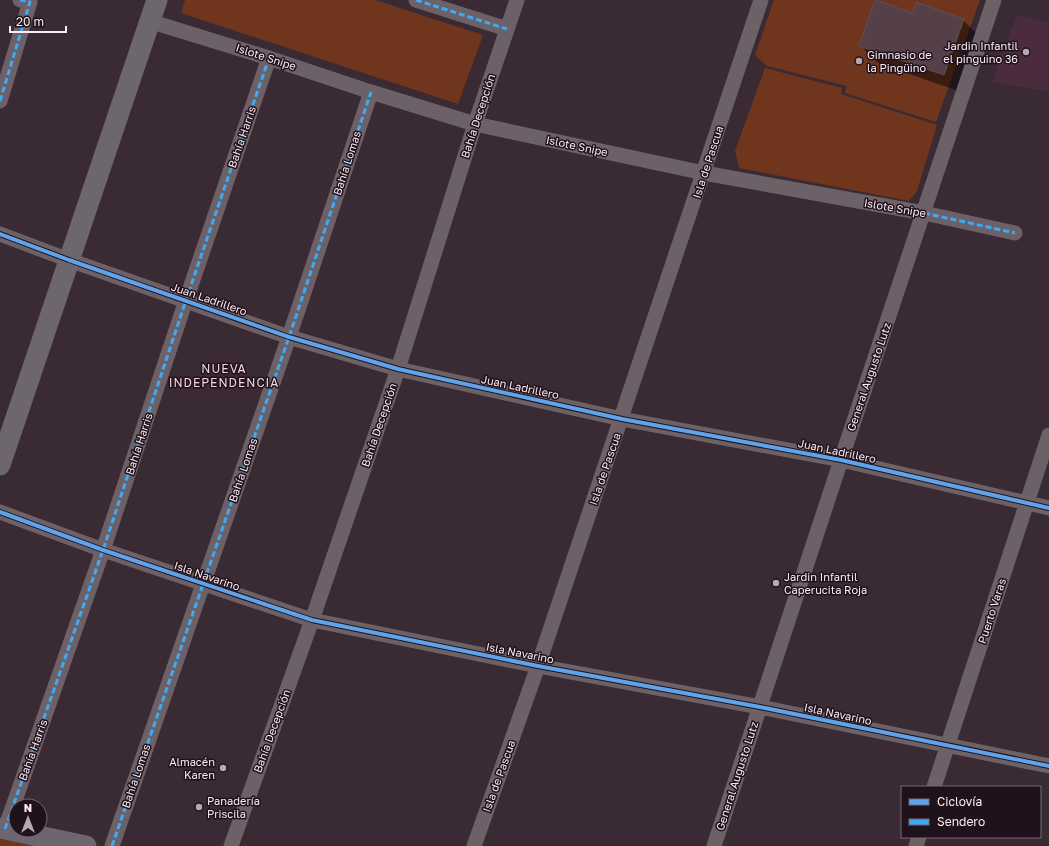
<svg xmlns="http://www.w3.org/2000/svg" width="1049" height="846" font-family="'Golos Text',sans-serif">
<style>
.built{fill:#4b2b3e}
.green{fill:#70351d}
.shadow{fill:#0007}
.building{fill:#554049;stroke:#5e4f55}
.lines{fill:none;stroke-linecap:round;stroke-linejoin:round}
.street{stroke:#6d6168;stroke-width:15}
.secondary{stroke:#6d666e;stroke-width:21}
.quiet{stroke:#3fa9f5;stroke-width:3;stroke-dasharray:6 3;stroke-linecap:butt}
.cycleway-casing{stroke:#1f121a;stroke-width:6}
.cycleway{stroke:#60a3ed;stroke-width:4}
.poi-dot{fill:#b9a7b1;stroke:#1f121a;stroke-width:1.5}
.labels{text-anchor:middle;stroke-width:3;stroke-linejoin:round;paint-order:stroke}
.poi-label{font-size:11px;fill:#fdeaf5;stroke:#1f121a;text-anchor:start}
.street-label{font-size:11px;fill:#fdeaf5;stroke:#1f121a}
.neighbourhood-label{font-size:12px;letter-spacing:1px;fill:#f7d2e7;stroke:#1f121a}
</style>
<rect width="100%" height="100%" fill="#3a2a34"/>
<path class="built" d="M1017 15 1049 22V92L992 82Z"/>
<path class="green" d="M185 0H375L483 35 458 104 181 13Z
M774 0H980L936 122 845 93 847 86 767 66 755 55Z
M765 68 842 88 841 94 937 125 917 191 909 201 739 168 735 151Z
M0 839 36 846H0Z"/>
<path class="shadow" d="M913 14 963 20 980 37 961 92 878 63 861 46Z"/>
<path class="building" d="M875 0 913 13 916 2 964 19 944 75 859 46Z"/>
<g class="lines">
<path class="street" d="M416 0 507 29
M149 21 269 58 371 92 475 124 704 173 924 213 1015 233
M0 101 30 2 20 0
M0 234 69 260 289 337 398 369 622 419 841 460 1049 508
M0 512 103 550 312 620 538 666 760 707 1049 766
M934 787 1049 435
M5 829 103 550 186 300 269 58
M112 846 289 337 371 92
M231 846 312 620 398 369 475 124 517 0
M474 846 538 666 761 0
M714 846 841 460 994 0
M916 846 919 837"/>
<path class="secondary" d="M0 465 157 0
M0 828 86 846"/>
<path class="quiet" d="M416 0 507 29
M0 101 30 2 20 0
M924 213 1015 233
M5 829 103 550 186 300 269 58
M112 846 289 337 371 92"/>
<g class="cycleway-casing">
<path id="cycleway" d="M0 234 69 260 289 337 398 369 622 419 841 460 1049 508
M0 512 103 550 312 620 538 666 760 707 1049 766"/>
</g>
<use href="#cycleway" class="cycleway"/>
</g>
<g class="poi-dot">
<circle cx="1026" cy="52" r="4"/>
<circle cx="859" cy="61" r="4"/>
<circle cx="776" cy="583" r="4"/>
<circle cx="223" cy="768" r="4"/>
<circle cx="199" cy="807" r="4"/>
</g>
<g class="labels">
<g class="poi-label">
<text x="1018" y="50" text-anchor="end">Jardin Infantil<tspan x="1018" dy="13">el pinguino 36</tspan></text>
<text x="867" y="59">Gimnasio de<tspan x="867" dy="13">la Pingüino</tspan></text>
<text x="784" y="581">Jardin Infantil<tspan x="784" dy="13">Caperucita Roja</tspan></text>
<text x="215" y="766" text-anchor="end">Almacén<tspan x="215" dy="13">Karen</tspan></text>
<text x="207" y="805">Panadería<tspan x="207" dy="13">Priscila</tspan></text>
</g>
<g class="street-label">
<text transform="translate(266 57) rotate(18)" y="4">Islote Snipe</text>
<text transform="translate(478 116) rotate(-72)" y="4">Bahía Decepción</text>
<text transform="translate(242 137) rotate(-71)" y="4">Bahía Harris</text>
<text transform="translate(577 146) rotate(12)" y="4">Islote Snipe</text>
<text transform="translate(708 162) rotate(-72)" y="4">Isla de Pascua</text>
<text transform="translate(347 163) rotate(-72)" y="4">Bahía Lomas</text>
<text transform="translate(895 208) rotate(10)" y="4">Islote Snipe</text>
<text transform="translate(209 299) rotate(19)" y="4">Juan Ladrillero</text>
<text transform="translate(869 377) rotate(-71)" y="4">General Augusto Lutz</text>
<text transform="translate(520 387) rotate(12)" y="4">Juan Ladrillero</text>
<text transform="translate(379 425) rotate(-71)" y="4">Bahía Decepción</text>
<text transform="translate(139 444) rotate(-72)" y="4">Bahía Harris</text>
<text transform="translate(837 451) rotate(12)" y="4">Juan Ladrillero</text>
<text transform="translate(605 469) rotate(-71)" y="4">Isla de Pascua</text>
<text transform="translate(243 470) rotate(-71)" y="4">Bahía Lomas</text>
<text transform="translate(207 576) rotate(19)" y="4">Isla Navarino</text>
<text transform="translate(992 611) rotate(-72)" y="4">Puerto Varas</text>
<text transform="translate(520 653) rotate(11)" y="4">Isla Navarino</text>
<text transform="translate(838 714) rotate(12)" y="4">Isla Navarino</text>
<text transform="translate(272 731) rotate(-70)" y="4">Bahía Decepción</text>
<text transform="translate(33 750) rotate(-70)" y="4">Bahía Harris</text>
<text transform="translate(136 776) rotate(-71)" y="4">Bahía Lomas</text>
<text transform="translate(499 776) rotate(-70)" y="4">Isla de Pascua</text>
<text transform="translate(737 776) rotate(-72)" y="4">General Augusto Lutz</text>
</g>
<g class="neighbourhood-label">
<text x="224" y="373">NUEVA<tspan x="224" dy="14">INDEPENDENCIA</tspan></text>
</g>
</g>
<rect x="901" y="786" width="140" height="52" fill="#1f121a" stroke="#786872"/>
<rect x="909" y="799" width="20" height="6" fill="#60a3ed" stroke="#786872"/>
<text x="937" y="806" font-size="12" fill="#fdeaf5">Ciclovía</text>
<rect x="909" y="819" width="20" height="6" fill="#3fa9f5" stroke="#786872"/>
<text x="937" y="826" font-size="12" fill="#fdeaf5">Sendero</text>
<g transform="translate(28 818)"><circle r="19" fill="#1f121a" stroke="#786872"/>
<path d="M0-3L7 15L0 10L-7 15Z" fill="#b9a7b1"/>
<text y="-6" font-size="11" font-weight="bold" text-anchor="middle" fill="#fdeaf5">N</text>
</g>
<path d="M10 26v6h56v-6" fill="none" stroke="#fdeaf5" stroke-width="2"/>
<text x="16" y="26" font-size="12" fill="#fdeaf5" stroke="#1f121a" stroke-width="3" paint-order="stroke">20 m</text>
</svg>
